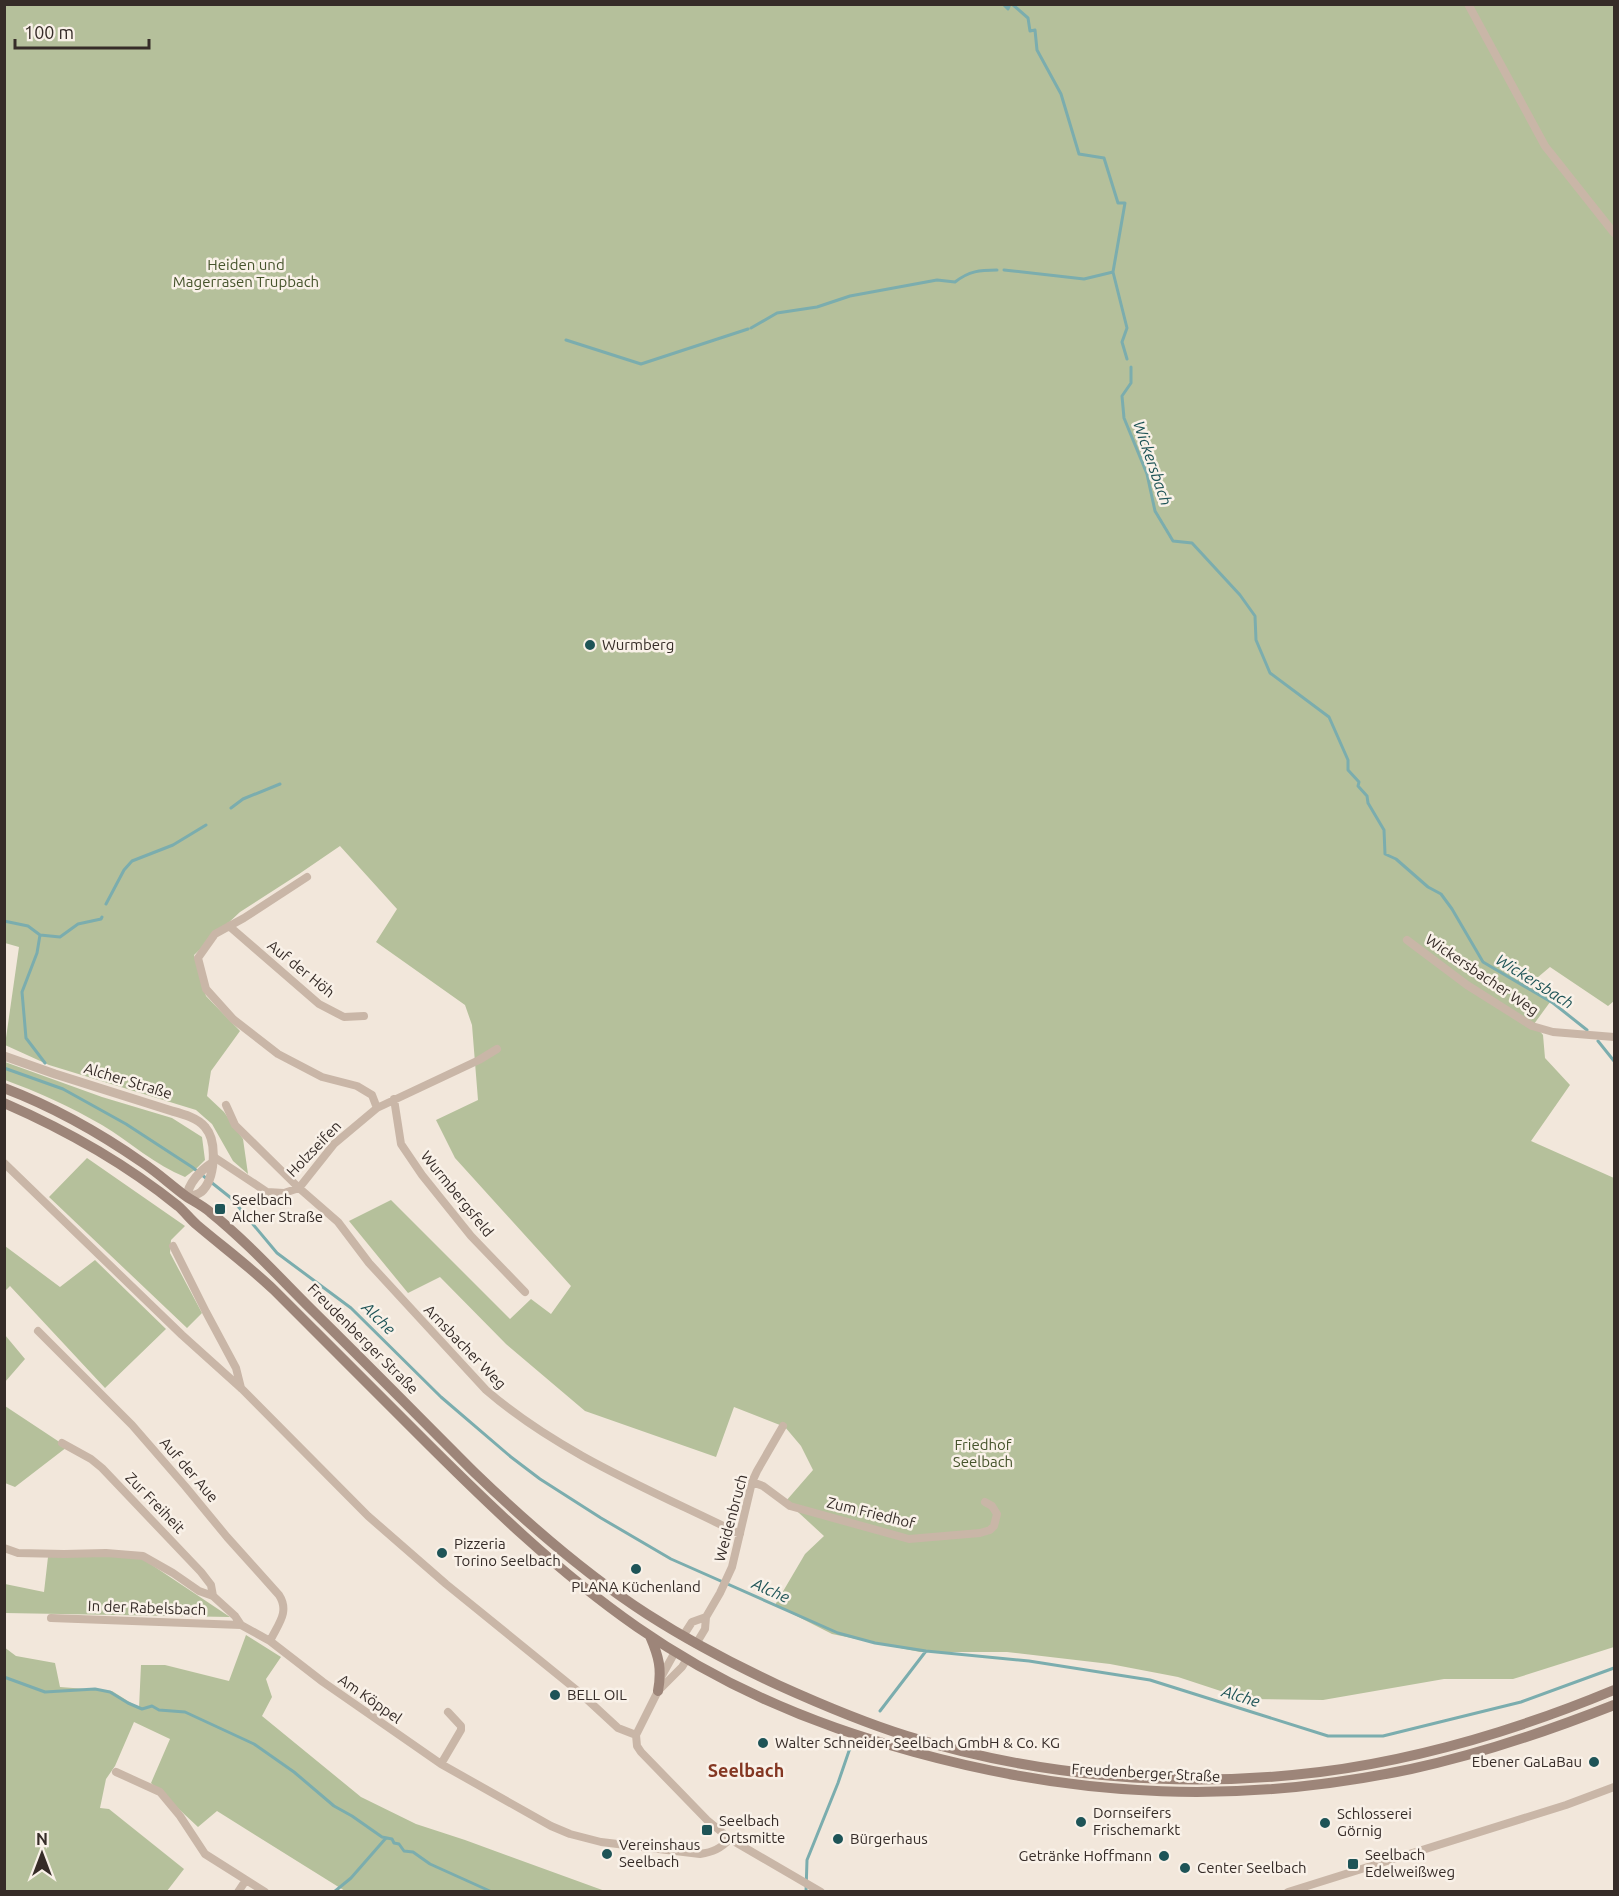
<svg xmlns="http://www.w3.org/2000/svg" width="1619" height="1896" font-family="Ubuntu,sans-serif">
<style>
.green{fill:#b5c09b}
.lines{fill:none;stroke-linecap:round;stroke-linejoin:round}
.stream{stroke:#7badae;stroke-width:3}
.minor{stroke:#c9b6a7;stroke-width:8}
.tertiary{stroke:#c9b6a7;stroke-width:9}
.secondary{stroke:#9d8579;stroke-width:10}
.poi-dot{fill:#1e5457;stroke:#f9f1e8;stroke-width:2}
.labels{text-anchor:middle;stroke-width:5;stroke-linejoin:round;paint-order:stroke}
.park-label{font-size:15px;fill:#46542c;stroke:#f9f1e8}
.poi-label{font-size:15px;fill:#362c28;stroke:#f9f1e8;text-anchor:start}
.street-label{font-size:15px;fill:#362c28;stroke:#f9f1e8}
.water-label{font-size:16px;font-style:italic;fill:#1e5457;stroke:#f9f1e8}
.quarter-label{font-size:18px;font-weight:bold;fill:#843722;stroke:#f9f1e8}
</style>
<rect width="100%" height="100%" fill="#f2e7db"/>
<path class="green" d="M5 5H1614V1001L1608 1006 1550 967 1531 983 1553 998 1534 1024 1543 1035 1545 1058 1570 1085 1531 1141 1614 1178V1647L1513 1679H1444L1323 1700 1245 1699 1178 1677 1110 1664 1007 1652H920L832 1634 775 1605 805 1554 824 1536 786 1501 813 1470 801 1446 785 1427 734 1407 716 1457 585 1411 506 1344 440 1277 408 1293 349 1221 391 1200 510 1319 531 1299 551 1314 571 1286 455 1158 436 1120 478 1100 472 1025 465 1005 376 942 397 909 340 846 299 874 240 912 194 955 206 996 240 1031 211 1071 207 1096 224 1112 243 1139 248 1174 233 1161 212 1124 196 1110 49 1065 5 1045 19 947 5 943Z
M5 1062 102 1097 172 1118 202 1137 205 1160 197 1168 185 1177C155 1165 130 1142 102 1125 71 1107 38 1092 5 1080Z
M87 1158 185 1226 171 1240 170 1253 202 1313 187 1328 49 1197Z
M5 1246 60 1287 95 1260 166 1329 105 1388 10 1286 5 1291Z
M5 1335 25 1359 5 1382Z
M5 1406 67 1447 15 1487 5 1483Z
M48 1557H140L230 1617 5 1613V1584L44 1592Z
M246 1635 281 1657 266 1679 272 1697 262 1716 361 1797 416 1824 465 1840 605 1891H345L217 1811 198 1827 151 1783 170 1739 134 1722 115 1766 106 1779 100 1808 109 1809 184 1869 167 1891H5L4 1647 16 1656 55 1663 60 1687 112 1691 139 1708 141 1665H165L229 1681Z"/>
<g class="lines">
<path class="stream" d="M1003 4 1008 9 1010 4
M1012 4 1028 18 1030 31 1035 30 1037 50 1061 94 1079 154 1104 158 1118 203H1125L1113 272 1127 328 1122 342 1127 359
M1004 270 1084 279 1113 272
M751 328 777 313 817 307 850 296 937 280 955 282C969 271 980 270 997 270
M566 340 641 364 748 329
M1131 367V383L1122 396 1124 418 1147 474 1155 511 1173 541 1192 543 1240 595 1255 616 1256 640 1270 673 1329 717 1348 760V770L1359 782 1358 786 1367 796 1368 803 1384 830 1385 854 1396 859 1428 887 1441 894 1452 909 1483 962 1553 1003 1587 1030
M231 808 243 799 280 784
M106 904 124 870 132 861 173 845 206 825
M4 921 28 926 40 935 37 953 22 992 26 1038 45 1063
M40 935 60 937 78 924 101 919 102 917
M1598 1041 1614 1061
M4 1068 63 1089 126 1124 192 1167 231 1198 277 1253 351 1308 441 1397 511 1457 540 1479 601 1518 671 1559 838 1633 875 1643 926 1651 1029 1661 1150 1680 1328 1736H1383L1521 1702 1614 1668
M4 1677 45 1692 95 1689 110 1692 128 1703 142 1709 152 1706 159 1710 185 1712 254 1744 294 1772 334 1806 352 1816 382 1837 392 1839 394 1843 399 1844 404 1851 413 1852 430 1864 492 1892
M880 1711 926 1651
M334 1892 351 1878 386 1838
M806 1892 807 1860 838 1783 850 1748 853 1744"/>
<path class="minor" d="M1468 4 1545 146 1614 233
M307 877 244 918 215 934 198 958 206 989 233 1019 278 1054 322 1077 357 1086 372 1095 377 1108
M229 926 319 1004 344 1017 364 1016
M1407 940 1467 985 1532 1026 1553 1032 1614 1037
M394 1099 401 1144 422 1175 471 1236 525 1292
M226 1105 235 1125 299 1188 338 1222 369 1263 486 1390C560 1454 653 1491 740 1534
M214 1157 267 1192 284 1193 299 1188 334 1144 377 1108 479 1060 497 1049
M4 1163 182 1335 242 1389 368 1516 446 1584 579 1692 618 1728 636 1735
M173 1246 206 1312 236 1368 241 1388
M38 1331 132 1425 185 1486 227 1537 279 1595C290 1612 278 1624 270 1641
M62 1443 91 1459 102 1468 201 1572 211 1585 213 1596
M752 1482 763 1486 790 1506 909 1539 980 1533 990 1530 994 1526 997 1514 992 1506 985 1502
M4 1548 18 1553 64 1554 106 1553 143 1556 173 1573 199 1591 213 1596 235 1616 241 1625 270 1641 323 1682 441 1764 551 1826 570 1834 601 1842 700 1854C713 1852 720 1849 730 1839
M51 1618 241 1625
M683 1636 692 1622 706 1617
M696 1644 705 1629 706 1617 720 1593 732 1567 752 1482 757 1471 783 1426
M660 1679 675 1652
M636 1735 637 1746 641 1752 707 1820 730 1839 821 1892
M636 1735 658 1691 682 1667 687 1659
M441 1764 461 1730V1726L448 1712
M116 1772 160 1792 180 1816 205 1854 265 1892
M238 1892 246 1880
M1288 1892 1566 1805 1614 1787"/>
<path class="tertiary" d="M4 1056 55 1074 172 1111C183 1114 198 1118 205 1127 218 1142 215 1180 201 1192 197 1195 192 1196 187 1197 188 1183 201 1170 212 1163"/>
<path class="secondary" d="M4 1088C54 1107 100 1133 143 1163 158 1173 172 1186 187 1197 195 1202 203 1206 210 1212 246 1241 278 1276 311 1309 366 1363 420 1418 475 1473 528 1524 585 1574 647 1614 689 1641 733 1664 778 1685 820 1704 862 1722 907 1736 1039 1777 1182 1789 1320 1772 1421 1759 1520 1729 1614 1690
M4 1103C66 1130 126 1164 178 1206 185 1212 190 1219 197 1225 223 1247 250 1267 274 1290 323 1339 371 1387 420 1436 488 1504 558 1572 637 1627 720 1685 816 1726 914 1752 1081 1798 1241 1805 1411 1769 1481 1754 1548 1731 1614 1705
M650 1636C659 1657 662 1669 658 1691"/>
</g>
<g class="poi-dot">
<circle cx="590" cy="645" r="6"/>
<rect x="214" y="1203" width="12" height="12" rx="3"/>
<circle cx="442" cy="1553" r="6"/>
<circle cx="636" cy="1569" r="6"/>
<circle cx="555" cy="1695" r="6"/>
<circle cx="763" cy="1743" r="6"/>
<circle cx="1594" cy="1762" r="6"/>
<circle cx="1081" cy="1822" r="6"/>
<circle cx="1325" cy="1823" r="6"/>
<rect x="701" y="1824" width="12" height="12" rx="3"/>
<circle cx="838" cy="1839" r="6"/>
<circle cx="607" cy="1854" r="6"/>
<circle cx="1164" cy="1856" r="6"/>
<rect x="1347" y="1858" width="12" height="12" rx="3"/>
<circle cx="1185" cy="1868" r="6"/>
</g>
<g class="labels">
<g class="park-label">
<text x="246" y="270">Heiden und<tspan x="246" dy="17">Magerrasen Trupbach</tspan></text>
<text x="983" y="1450">Friedhof<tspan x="983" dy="17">Seelbach</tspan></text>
</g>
<g class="poi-label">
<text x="602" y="650">Wurmberg</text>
<text x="232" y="1205">Seelbach<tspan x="232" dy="17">Alcher Straße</tspan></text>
<text x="454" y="1549">Pizzeria<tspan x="454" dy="17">Torino Seelbach</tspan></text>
<text x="636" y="1592" text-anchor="middle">PLANA Küchenland</text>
<text x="567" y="1700">BELL OIL</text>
<text x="775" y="1748">Walter Schneider Seelbach GmbH &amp; Co. KG</text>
<text x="1582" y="1767" text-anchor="end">Ebener GaLaBau</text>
<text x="1093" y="1818">Dornseifers<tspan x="1093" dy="17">Frischemarkt</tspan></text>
<text x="1337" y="1819">Schlosserei<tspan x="1337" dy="17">Görnig</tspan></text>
<text x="719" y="1826">Seelbach<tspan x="719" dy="17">Ortsmitte</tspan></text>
<text x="850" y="1844">Bürgerhaus</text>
<text x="619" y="1850">Vereinshaus<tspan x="619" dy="17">Seelbach</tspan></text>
<text x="1365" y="1860">Seelbach<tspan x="1365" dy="17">Edelweißweg</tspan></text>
<text x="1152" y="1861" text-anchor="end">Getränke Hoffmann</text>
<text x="1197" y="1873">Center Seelbach</text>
</g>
<g class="street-label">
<text transform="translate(301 969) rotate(39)" y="5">Auf der Höh</text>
<text transform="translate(1482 975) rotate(34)" y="5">Wickersbacher Weg</text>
<text transform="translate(128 1081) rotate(17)" y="5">Alcher Straße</text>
<text transform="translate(314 1149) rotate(-46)" y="5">Holzseifen</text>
<text transform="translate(457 1194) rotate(51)" y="5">Wurmbergsfeld</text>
<text transform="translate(363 1339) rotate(45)" y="5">Freudenberger Straße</text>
<text transform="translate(465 1347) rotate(46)" y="5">Arnsbacher Weg</text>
<text transform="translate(189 1470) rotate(49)" y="5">Auf der Aue</text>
<text transform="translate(155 1503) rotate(46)" y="5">Zur Freiheit</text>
<text transform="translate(871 1513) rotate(14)" y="5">Zum Friedhof</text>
<text transform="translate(731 1518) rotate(-75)" y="5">Weidenbruch</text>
<text transform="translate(147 1608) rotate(2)" y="5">In der Rabelsbach</text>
<text transform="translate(370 1699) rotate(35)" y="5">Am Köppel</text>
<text transform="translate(1146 1773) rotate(3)" y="5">Freudenberger Straße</text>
</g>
<g class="water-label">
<text transform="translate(1153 463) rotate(71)" y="6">Wickersbach</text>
<text transform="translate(1535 981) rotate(32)" y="6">Wickersbach</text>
<text transform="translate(379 1318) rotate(44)" y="6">Alche</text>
<text transform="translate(771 1590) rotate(24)" y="6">Alche</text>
<text transform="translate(1241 1696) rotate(17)" y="6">Alche</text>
</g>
<g class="quarter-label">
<text x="746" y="1777">Seelbach</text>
</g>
</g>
<rect width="1619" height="1896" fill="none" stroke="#362c28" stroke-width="12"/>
<g transform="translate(42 1854)" stroke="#f9f1e8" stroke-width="4.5" paint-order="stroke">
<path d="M0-4.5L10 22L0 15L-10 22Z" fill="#362c28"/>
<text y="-9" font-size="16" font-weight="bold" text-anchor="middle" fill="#362c28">N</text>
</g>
<path d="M15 39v9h134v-9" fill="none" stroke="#362c28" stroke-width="3"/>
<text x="24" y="39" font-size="18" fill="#362c28" stroke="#f9f1e8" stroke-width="4.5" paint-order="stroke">100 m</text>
</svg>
